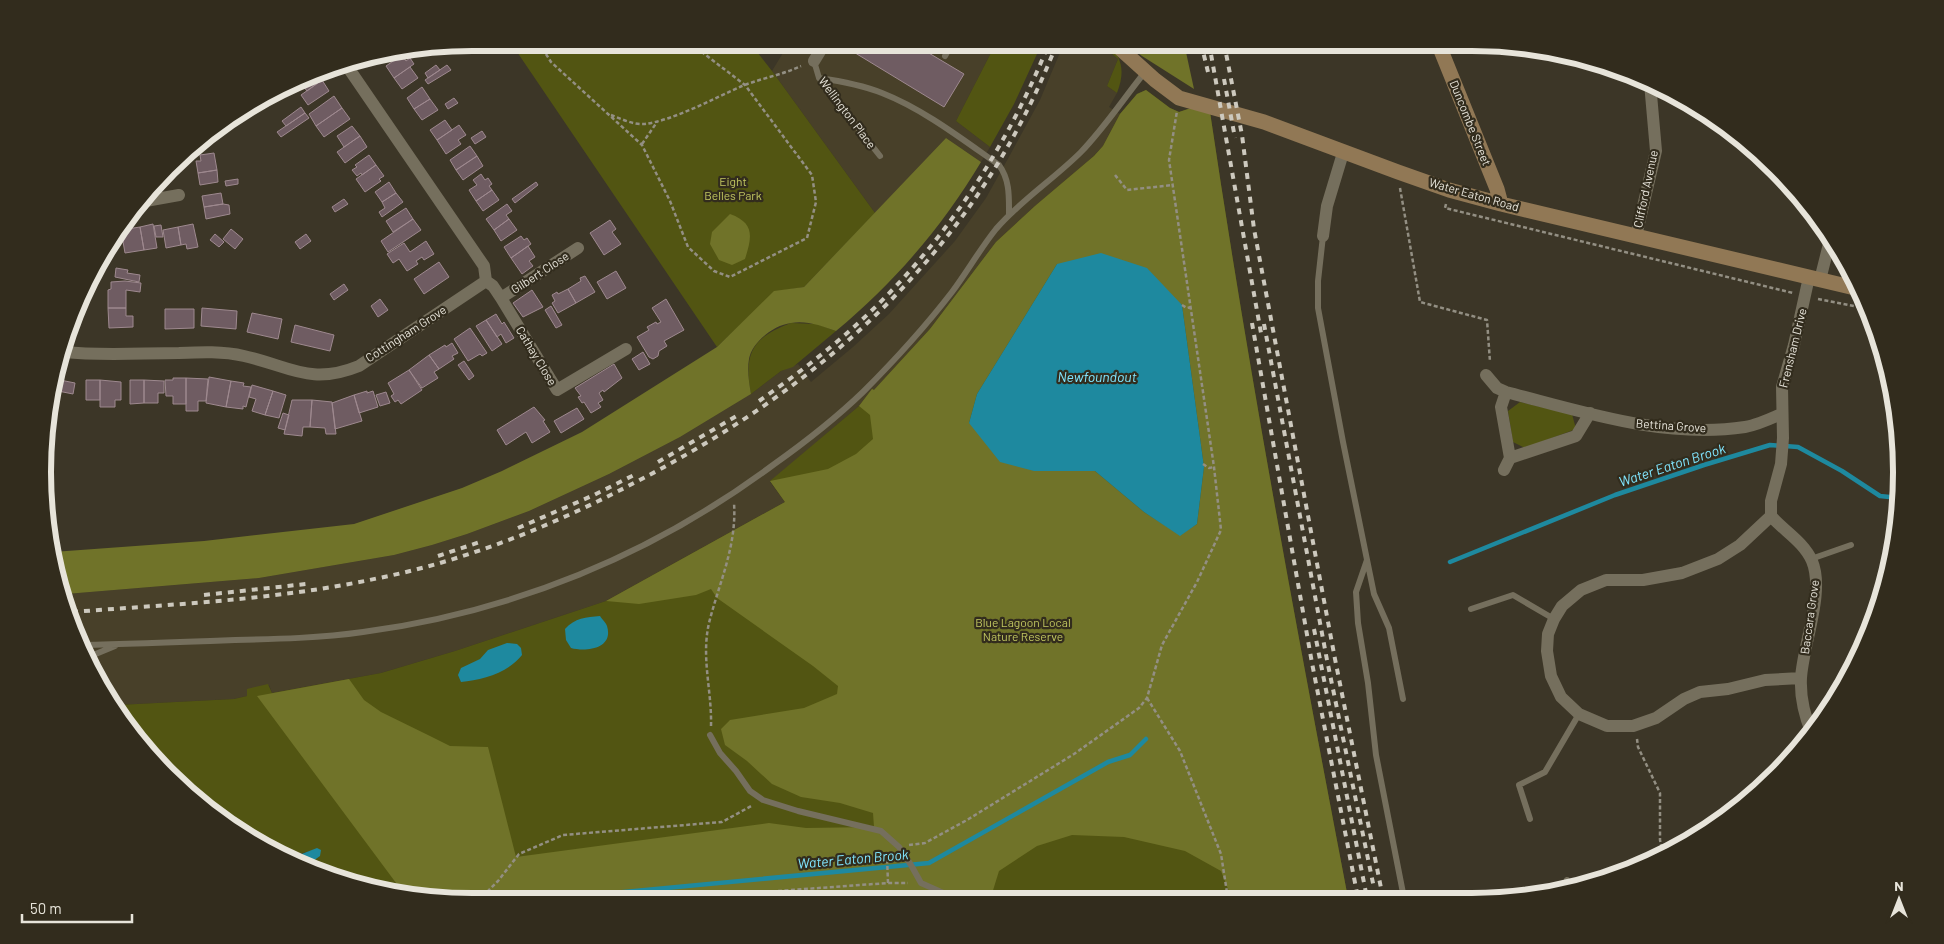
<svg xmlns="http://www.w3.org/2000/svg" width="1944" height="944" font-family="Barlow,sans-serif">
<style>
.built{fill:#484029}
.green{fill:#525512}
.forest{fill:#707329;fill-rule:evenodd}
.water{fill:#1e899f}
.lines{fill:none;stroke-linecap:round;stroke-linejoin:round}
.stream{stroke:#1e899f;stroke-width:4.5}
.building{fill:#6f5c62;stroke:#9e898f}
.path{stroke:#938f83;stroke-width:2.5;stroke-dasharray:4 2.5;stroke-linecap:butt}
.lane{stroke:#756f5d;stroke-width:6}
.street{stroke:#756f5d;stroke-width:12}
.secondary{stroke:#917855;stroke-width:15}
.rail{stroke:#cdc9be;stroke-width:4;stroke-dasharray:6 6;stroke-linecap:butt}
.labels{text-anchor:middle;stroke-width:4.5;stroke-linejoin:round;paint-order:stroke}
.street-label{font-size:12px;fill:#e7e4da;stroke:#322c1d}
.park-label{font-size:12px;fill:#c1c660;stroke:#322c1d}
.water-label{font-size:14px;font-style:italic;fill:#81e6ff;stroke:#322c1d}
.rim{fill:none;stroke:#e7e4da;stroke-width:6}
</style>
<rect width="100%" height="100%" fill="#3c3627"/>
<path class="built" d="M789 43H996L956 121 990 147 981 162 946 138 875 213 772 71Z
M1064 43H1098L1118 59 1107 86 1117 93 1109 107 1120 114 1103 146 1094 156 996 242 930 329 874 391 872 390 859 406 770 482 785 502 606 601 455 651 381 673 272 693 269 685 247 696 234 699 118 705 87 662 66 594 259 578 394 555 432 545 467 534 529 511 609 474 680 437 751 394 781 371 798 364 811 382 853 347 889 314 955 241 986 198 1010 155 1040 100Z"/>
<path class="green" d="M511 43H750L772 71 875 213 804 287 774 292 717 347Z
M996 43H1042L1014 104 990 147 956 121Z
M1099 43H1107C1123 58 1125 72 1117 93L1107 86 1118 59Z
M1146 90 1170 108 1179 112 1191 108 1210 112C1249 375 1298 637 1348 898L472 901 388 893 301 866 313 861 310 851 287 858 233 829 221 819 218 807 203 795H192L173 779 164 766 161 765 118 705 234 699 247 696V689L268 684 272 693 381 673 455 651 606 601 785 502 770 481 859 406 872 389 874 390 930 329 996 242 1035 206 1094 156 1103 146 1120 114 1137 94Z
M791 323 817 324 836 331 793 367 781 371 751 394C743 353 753 337 791 323Z
M1520 402 1572 414 1576 429 1525 448 1513 442 1508 411Z"/>
<path class="forest" d="M1125 43H1184L1194 89 1142 56Z
M1146 90 1170 108 1179 112 1191 108 1210 112C1249 375 1298 637 1348 898L1232 899 1221 871 1185 851 1124 837 1072 835 1037 846 999 871 990 900 472 901 405 895 257 696 349 679 364 700 381 712 430 736 450 746 488 747 516 857 769 823 806 828 874 827 873 813 840 803 801 797 772 784 747 761 725 745 721 729 730 720 804 708 837 694 838 686 813 666 717 598 711 589 696 595 639 604 606 601 785 502 770 481 828 469 856 454 873 439 870 415 859 406 872 389 874 390 930 329 996 242 1035 206 1094 156 1103 146 1120 114 1137 94ZM1057 264 1182 305 1204 467 1197 524 1180 535 1144 512 1095 471 969 423 977 394Z
M946 138 981 162C943 226 893 284 836 331 822 326 806 320 791 323 774 325 752 342 749 359 747 371 749 382 751 394L680 437 609 474 529 511 467 534 432 545 394 555 259 578 66 594 53 552 204 541 354 524 462 488 502 471 582 432 717 347 774 291 804 287Z
M730 214C755 223 752 237 745 259L732 265 719 260 710 244 712 232Z"/>
<path class="water" d="M1101 253 1147 268 1182 305 1204 467 1197 524 1180 536 1144 512 1095 471H1034L1000 462 969 423 977 394 1057 264Z
M600 616C602 619 606 623 607 626 614 649 586 652 571 648L566 640 565 629C575 618 586 617 600 616Z
M507 643 517 644 521 648 522 655C508 673 482 680 461 682L458 675 461 668 480 659 488 650Z
M317 848 321 850 320 856 313 861 301 866 287 858 299 855Z"/>
<g class="lines">
<path class="stream" d="M1450 562 1615 495 1704 465 1770 445 1798 447 1842 471 1880 496 1899 498
M1872 626 1876 614
M529 901 929 863 1108 762 1130 755 1146 739"/>
</g>
<path class="building" d="M851 43H912L964 74 944 107 847 48Z
M402 55 406 61 410 58 414 64 394 78 386 66Z
M436 65 440 70 428 78 425 73Z
M447 65 451 70 428 84 425 80Z
M410 67 418 78 402 89 394 78Z
M318 74 322 80 307 91 301 83Z
M322 80 329 91 308 105 301 95Z
M422 87 430 99 414 109 407 98Z
M334 96 342 108 316 126 309 114Z
M454 98 458 103 448 109 445 104Z
M430 99 438 110 422 120 414 109Z
M301 107 305 113 286 126 282 121Z
M342 108 350 119 324 137 316 126Z
M305 113 309 118 281 137 277 132Z
M445 120 452 130 437 140 430 130Z
M459 125 466 135 458 140 461 144 446 154 437 140Z
M352 126 360 136 344 147 337 136Z
M482 131 486 137 475 144 471 138Z
M360 136 367 147 345 163 337 152Z
M204 138 207 139 201 153 192 149Z
M470 146 477 156 456 170 450 160Z
M214 153 217 170 198 173 196 161H201L200 155Z
M369 155 376 165 362 175 361 173 357 176 352 170 357 167 355 165Z
M477 156 483 166 463 180 456 170Z
M376 165 384 176 379 179 381 181 365 192 356 179Z
M217 170 218 182 200 185 198 173Z
M481 174 485 180 488 178 492 184 489 186 492 190 476 201 469 190 477 185 473 180Z
M238 179V184L226 186 225 181Z
M389 182 396 193 382 202 375 192Z
M536 182 538 185 515 203 512 199Z
M492 190 499 200 483 211 476 201Z
M221 193 223 204 204 207 202 196Z
M396 193 403 202 382 217 379 212 385 208 382 202Z
M344 199 348 204 335 212 332 207Z
M223 204 229 205 230 214 206 219 204 207Z
M507 204 512 211 506 215 509 219 494 230 486 219Z
M406 208 413 219 393 232 386 221Z
M413 219 421 230 388 252 381 241Z
M509 219 517 230 501 241 494 230Z
M610 220 616 229 612 232 621 244 604 255 590 233Z
M153 224 157 248 144 250 140 227Z
M193 224 198 247 187 249 186 244 181 245 178 227Z
M161 225 163 237H156L154 226Z
M140 227 144 250 125 253 121 230Z
M178 227 181 245 166 248 163 230Z
M231 229 243 239 235 249 223 239Z
M215 234 224 242 219 247 210 240Z
M306 234 311 241 300 249 295 242Z
M521 236 524 240 527 238 531 244 511 258 504 247Z
M426 241 434 254 424 260 422 257 416 261 418 264 407 271 399 259 393 263 387 254 404 243 410 252Z
M528 246 535 257 529 261 533 266 522 274 511 258Z
M439 262 449 277 424 294 414 279Z
M116 268 128 270 127 273 140 275 139 282 115 277Z
M616 271 626 288 607 299 597 282Z
M585 276 595 292 576 303 568 289 581 281 580 278Z
M125 281 141 283 140 292 126 290V308H108V290L111 289V282Z
M344 284 348 290 334 300 330 294Z
M568 289 576 303 558 313 552 303 555 301 552 295 557 292 558 294Z
M532 290 543 307 523 317 513 303Z
M380 299 388 310 378 317 371 306Z
M666 299 684 330 664 341 667 346 659 351 658 356 653 359 649 357 637 337 649 330 647 327 656 322 657 324 661 322 652 308Z
M551 306 562 325 556 328 545 310Z
M108 308H126V316H133V327L109 328Z
M202 308 237 311 236 329 201 326Z
M165 309H194V328L165 329Z
M252 313 282 319 278 339 247 332Z
M496 314 502 324 504 322 514 338 506 343 501 334 497 337 486 320Z
M486 320 502 344 492 351 476 326Z
M295 325 334 335 330 351 291 342Z
M470 328 487 353 482 356 480 354 468 361 454 339Z
M452 343 458 353 452 356 454 359 439 369 429 355 445 345 446 347Z
M643 352 650 364 639 370 632 359Z
M429 355 439 369 434 372 438 378 422 388 409 370Z
M464 361 474 376 469 380 458 365Z
M614 364 622 378 604 392 603 390 599 393 603 400 598 403 601 407 591 413 584 402 582 403 578 397 581 396 575 388Z
M409 370 422 390 401 404 398 400 395 402 391 396 394 394 388 383Z
M209 377 231 381 226 407 206 403Z
M173 378H186V404H173V396H166L165 380H173Z
M186 378 208 379 206 401H198V411H186Z
M60 380 75 383 73 394 58 391Z
M86 380H100V400H86Z
M100 380 121 382V400H115V407H100Z
M130 380H144V403L130 404Z
M144 380 164 381V393H158V403H144Z
M231 381 244 383 243 386 251 387 246 407 243 406V409L226 407Z
M252 385 273 391 265 415 252 411 256 399 249 397Z
M273 391 286 395 279 418 265 415Z
M367 391V393L373 391 378 407 359 413 354 395Z
M386 392 390 403 380 406 376 395Z
M354 395 362 421 335 429 332 403Z
M292 400H312L310 427H303L302 436 284 434Z
M312 400 332 402 336 434H326L325 428 310 427Z
M534 407 545 420 543 421 550 432 532 443 526 432 506 445 497 430Z
M577 408 584 419 561 433 554 421Z
M283 413 289 415 285 430 278 428Z"/>
<g class="lines">
<path class="path" d="M539 43 551 62 642 145 670 201 688 247 714 271 730 277 807 238 816 202 812 175 745 85 690 43
M611 115C621 119 634 125 645 124 674 120 715 98 742 86 762 78 782 75 801 66
M642 144 657 122
M1115 175 1127 190 1173 185
M1400 188 1420 302 1487 320 1490 362
M1446 204 1445 208 1793 293
M1818 299 1869 309
M1182 305 1187 308 1191 307
M1203 464 1209 468 1214 467
M1147 698 1180 751 1221 854 1228 899
M711 726C712 691 701 658 709 623 719 583 737 546 734 503
M1637 739 1638 747 1660 793V840L1663 854
M909 845 925 843 967 820 1074 754 1139 708 1147 698 1162 645 1197 582 1221 530 1214 467 1169 160 1177 111
M888 883 887 856 891 854
M478 901 498 881 519 854 563 835 722 822 753 805
M681 901 750 893 888 883H908"/>
<path class="lane" d="M945 56 952 43
M814 61 819 78 880 156
M819 78C840 81 862 85 882 93 923 109 962 139 999 165 1010 180 1009 197 1009 215
M1323 236 1318 281V308L1343 442 1374 594 1389 628 1403 699
M1811 559 1851 545
M1367 560 1356 592 1358 623 1368 683 1376 755 1404 898
M1471 609 1513 595 1554 619
M82 645C133 644 184 642 235 640 278 639 321 638 363 632 513 612 652 555 773 465 804 443 835 419 863 392 894 361 925 327 952 292 967 272 980 249 996 229 1021 200 1054 179 1081 152 1105 127 1124 98 1145 72
M86 658 115 646
M710 735 720 753 736 771 750 791 763 800 798 811 881 831 899 847 911 865 921 883 950 896 975 900
M1530 819 1519 785 1545 772 1579 714
M1567 880 1569 887
M1045 899 1070 895 1089 899"/>
<path class="street" d="M814 61 825 43
M140 202 179 195
M1323 236 1327 206 1343 153
M1636 236 1656 151 1650 83
M1820 280 1831 236
M486 281 493 286 501 298 557 390 626 349
M501 298 578 248
M64 352C102 356 141 353 179 353 201 352 223 351 244 356 290 366 310 386 359 366L486 281 484 266 345 63
M1486 375 1497 388 1506 392C1584 412 1664 439 1745 427 1757 425 1770 419 1781 414
M1506 392 1501 407 1510 458 1576 436 1590 413
M1504 470 1510 458
M1771 516C1784 531 1804 542 1812 561 1825 592 1803 644 1801 678 1800 697 1805 717 1812 734
M1801 678 1765 680 1728 689 1700 692 1684 699 1656 718 1633 726H1607L1579 714 1561 697 1551 676 1547 651 1548 634 1554 619 1562 606 1581 590 1606 580H1643L1682 573 1718 559 1740 545 1771 516V501L1781 464 1783 438 1782 387 1794 345 1809 277"/>
<path class="secondary" d="M1114 43 1155 80 1179 98 1264 122 1398 172 1449 190 1501 204 1859 289
M1438 43 1497 189 1501 204"/>
<path class="rail" d="M1201 43 1208 72
M1209 43 1261 333
M1224 43 1242 135 1254 229 1335 659 1383 898
M1224 79 1235 138
M1252 323 1312 663 1358 898
M1264 324 1327 660 1374 888
M759 401C792 378 825 353 855 326 940 250 1007 149 1049 43
M658 462 740 414
M518 528 594 495 636 474
M438 556 483 541
M204 595 306 584
M72 612C175 604 278 600 379 578 468 560 554 525 634 483 828 383 977 249 1057 43
M1314 629 1367 898"/>
</g>
<g class="labels">
<g class="street-label">
<text transform="translate(847 113) rotate(53)" y="4">Wellington Place</text>
<text transform="translate(1470 123) rotate(68)" y="4">Duncombe Street</text>
<text transform="translate(1646 189) rotate(-78)" y="4">Clifford Avenue</text>
<text transform="translate(1474 195) rotate(16)" y="4">Water Eaton Road</text>
<text transform="translate(540 273) rotate(-33)" y="4">Gilbert Close</text>
<text transform="translate(406 334) rotate(-33)" y="4">Cottingham Grove</text>
<text transform="translate(1793 348) rotate(-76)" y="4">Frensham Drive</text>
<text transform="translate(536 356) rotate(59)" y="4">Cathay Close</text>
<text transform="translate(1671 426) rotate(4)" y="4">Bettina Grove</text>
<text transform="translate(1810 617) rotate(-82)" y="4">Baccara Grove</text>
</g>
<g class="park-label">
<text x="733" y="186">Eight<tspan x="733" dy="14">Belles Park</tspan></text>
<text x="1023" y="627">Blue Lagoon Local<tspan x="1023" dy="14">Nature Reserve</tspan></text>
</g>
<g class="water-label">
<text x="1097" y="382">Newfoundout</text>
<text transform="translate(1672 465) rotate(-18)" y="5">Water Eaton Brook</text>
<text transform="translate(853 859) rotate(-5)" y="5">Water Eaton Brook</text>
</g>
</g>
<path d="M0 0H1944V944H0ZM472 51H1472A421 421 0 0 1 1893 472V472A421 421 0 0 1 1472 893H472A421 421 0 0 1 51 472V472A421 421 0 0 1 472 51Z" fill="#322c1d" fill-rule="evenodd"/>
<path class="rim" d="M472 51H1472A421 421 0 0 1 1893 472V472A421 421 0 0 1 1472 893H472A421 421 0 0 1 51 472V472A421 421 0 0 1 472 51Z"/>
<g transform="translate(1899 899)" stroke="#322c1d" stroke-width="4" paint-order="stroke">
<path d="M0-4L9 19L0 12L-9 19Z" fill="#e7e4da"/>
<text y="-8" font-size="14" font-weight="bold" text-anchor="middle" fill="#e7e4da">N</text>
</g>
<path d="M22 914v8h110v-8" fill="none" stroke="#e7e4da" stroke-width="2.5"/>
<text x="30" y="914" font-size="15" fill="#e7e4da" stroke="#322c1d" stroke-width="4" paint-order="stroke">50 m</text>
</svg>
